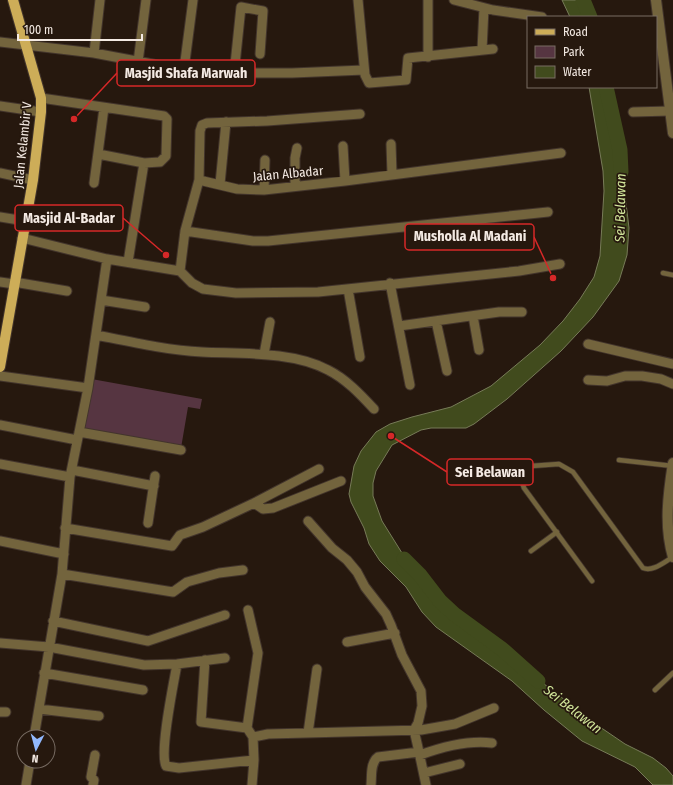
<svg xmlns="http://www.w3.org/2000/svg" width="673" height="785" font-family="'Fira Sans Condensed',sans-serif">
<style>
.green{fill:#563541}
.water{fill:#414b1d;stroke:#777b58}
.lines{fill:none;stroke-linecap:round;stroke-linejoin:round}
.river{stroke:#414b1d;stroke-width:15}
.service-casing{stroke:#43352c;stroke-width:6}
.minor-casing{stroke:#43352c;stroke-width:11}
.tertiary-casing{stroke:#43352c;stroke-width:12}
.primary-casing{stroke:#43352c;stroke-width:12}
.service{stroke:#73643d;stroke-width:4.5}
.minor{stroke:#73643d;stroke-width:9}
.tertiary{stroke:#73643d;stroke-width:10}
.primary{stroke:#cdad58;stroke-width:10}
.labels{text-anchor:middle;stroke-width:3.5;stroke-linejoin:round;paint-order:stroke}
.street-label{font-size:13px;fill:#f4eae3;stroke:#26180e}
.water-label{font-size:14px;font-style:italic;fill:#d1e59a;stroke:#26180e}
.leader{fill:none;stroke:#d62828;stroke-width:1.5}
.callout-dot{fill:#d62828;stroke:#26180e;stroke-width:1.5}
.callout{fill:#26180e;stroke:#d62828;stroke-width:1.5}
.callout-label{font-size:14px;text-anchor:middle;font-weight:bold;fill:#f4eae3}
</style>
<rect width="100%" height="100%" fill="#26180e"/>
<path class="green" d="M86 378 202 399 200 409 188 407 181 448 76 429Z"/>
<path class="water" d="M562 0H581L588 17H570Z
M589 87H607L620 154 629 228 627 255 619 281 593 317 561 351 507 399 474 424 466 428H431L421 430 392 445 376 471 373 483V496L382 521 402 553 444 604 483 637 600 727 625 744 653 758 666 768 673 776V785H653L635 767 582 741 544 710 512 681 436 627 422 612 406 587 380 561 369 544 364 528 351 502 349 494 354 466 361 451 376 432 390 424 412 417 451 407 491 386 540 345 563 321 580 299 594 277 600 256 604 191 603 171Z"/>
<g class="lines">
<path class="river" d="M583 0 590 17
M606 87 620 150 621 172
M404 559 420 575 440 601 454 614 502 649 538 681"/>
<g class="service-casing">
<path id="service" d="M663 273 673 275
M619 460 673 466
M531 551 557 532
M592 581 524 488C520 479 524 472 531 466L559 464 573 472 643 568C653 572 664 562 673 557
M655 690 673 673"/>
</g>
<g class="minor-casing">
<path id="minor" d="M358 0 365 75 369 83 406 80 408 58 493 49
M428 0V57
M454 0 493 10 542 17
M0 42 94 53 200 73H292L364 70
M482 50 484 8
M94 53 100 0
M138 62 146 0
M184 69 193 0
M234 74 241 7 263 11 260 54
M41 98 164 116 167 119 166 156 160 162 144 163 98 154
M0 106 41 112
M633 112 670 111
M391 144 392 174
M343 146 345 181
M0 173 33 180
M199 180 237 189 264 190 345 181 561 153
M94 183 104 108
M220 184 226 122
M295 186V158L297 148
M264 190 265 160
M0 217 25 221
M185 231 253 241H268L548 212
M22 238 107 259 180 271
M128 262 144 163
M180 271 192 283 203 289 236 293 318 292 519 271 560 264
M180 271 185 231 199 180 200 131 202 125 207 123 267 121 360 114
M0 282 14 284
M14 282 67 291
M390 283 410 385
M348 289 360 357
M101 300 145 307
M473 316 479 350
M436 321 447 371
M399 326 499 312H522
M96 335C131 342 166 350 202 352 240 354 293 351 328 370 346 379 360 394 374 409
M588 344 673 364
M264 354 270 322
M0 376 88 388
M588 380 607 381 625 376H642L661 379 673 384
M0 425 77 440
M79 432 181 450
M0 464 70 477
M72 470 154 486
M254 503 263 509 273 508 341 481
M308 521 332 548 347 560 357 572 365 587 386 614 391 625 402 655 421 691 422 706 418 723 414 730 419 752
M148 523 155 476
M65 528 172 546 180 535 203 527 254 503 319 469
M0 541 64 554
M62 574 173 592 187 582 219 573 243 570
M248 610 258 653 247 728 253 737 254 760
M53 621 148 641 225 615
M347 642 395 633
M0 643 49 647 144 665 177 664 225 658
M205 660 201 722 247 728
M177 664C174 682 159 752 166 766L179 768 254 760 252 785
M44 673 143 690
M39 709 99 716
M0 712H6
M308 733 317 669
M34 737 62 574 70 477 88 388 107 259
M253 737 268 734 421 730 455 724 494 708
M420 755C442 747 469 740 492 743
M424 773 460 764
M26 785 30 761
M93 785 94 780 91 777 95 755
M371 785C372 776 370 763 378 757L419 752 426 785"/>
</g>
<g class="tertiary-casing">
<path id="tertiary" d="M656 0 673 133
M673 463C668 495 664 526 673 557"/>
</g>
<g class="primary-casing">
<path id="primary" d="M0 367 33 180 41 112V98L13 0"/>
</g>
<use href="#service" class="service"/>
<use href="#minor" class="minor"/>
<use href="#tertiary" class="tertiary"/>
<use href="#primary" class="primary"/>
</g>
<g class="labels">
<g class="street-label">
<text transform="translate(22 145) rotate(-84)" y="5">Jalan Kelambir V</text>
<text transform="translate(288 173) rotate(-5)" y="5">Jalan Albadar</text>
</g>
<g class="water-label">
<text transform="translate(620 208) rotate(-89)" y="5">Sei Belawan</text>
<text transform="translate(573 709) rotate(38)" y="5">Sei Belawan</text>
</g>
</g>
<path class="leader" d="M74 119L117 73M166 255L123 218M553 278L534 237M391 436L447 472"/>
<g class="callout-dot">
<circle cx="74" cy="119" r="4"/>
<circle cx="166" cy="255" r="4"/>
<circle cx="553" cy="278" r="4"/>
<circle cx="391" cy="436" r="4"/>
</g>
<g class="callout">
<rect x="117" y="60" width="138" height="26" rx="4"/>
<rect x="15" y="205" width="108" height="26" rx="4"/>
<rect x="405" y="224" width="129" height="26" rx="4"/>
<rect x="447" y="459" width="86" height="26" rx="4"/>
</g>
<g class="callout-label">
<text x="186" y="78">Masjid Shafa Marwah</text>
<text x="69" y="223">Masjid Al-Badar</text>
<text x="470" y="241">Musholla Al Madani</text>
<text x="490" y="477">Sei Belawan</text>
</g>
<rect x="527" y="16" width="130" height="72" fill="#26180e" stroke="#786c63"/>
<rect x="535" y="29" width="20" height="6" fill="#cdad58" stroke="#786c63"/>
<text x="563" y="36" font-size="12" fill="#f4eae3">Road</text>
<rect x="535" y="46" width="20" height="12" fill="#563541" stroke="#786c63"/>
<text x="563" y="56" font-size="12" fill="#f4eae3">Park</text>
<rect x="535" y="66" width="20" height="12" fill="#414b1d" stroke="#786c63"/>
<text x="563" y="76" font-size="12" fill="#f4eae3">Water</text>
<g transform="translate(36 749) rotate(186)"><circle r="19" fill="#26180e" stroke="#786c63"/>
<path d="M0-3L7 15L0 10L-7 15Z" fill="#91b8fd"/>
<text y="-6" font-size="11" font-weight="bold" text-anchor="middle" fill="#f4eae3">N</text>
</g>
<path d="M18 34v6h124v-6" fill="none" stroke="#f4eae3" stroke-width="2"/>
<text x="24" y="34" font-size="12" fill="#f4eae3" stroke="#26180e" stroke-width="3" paint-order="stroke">100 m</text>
</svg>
